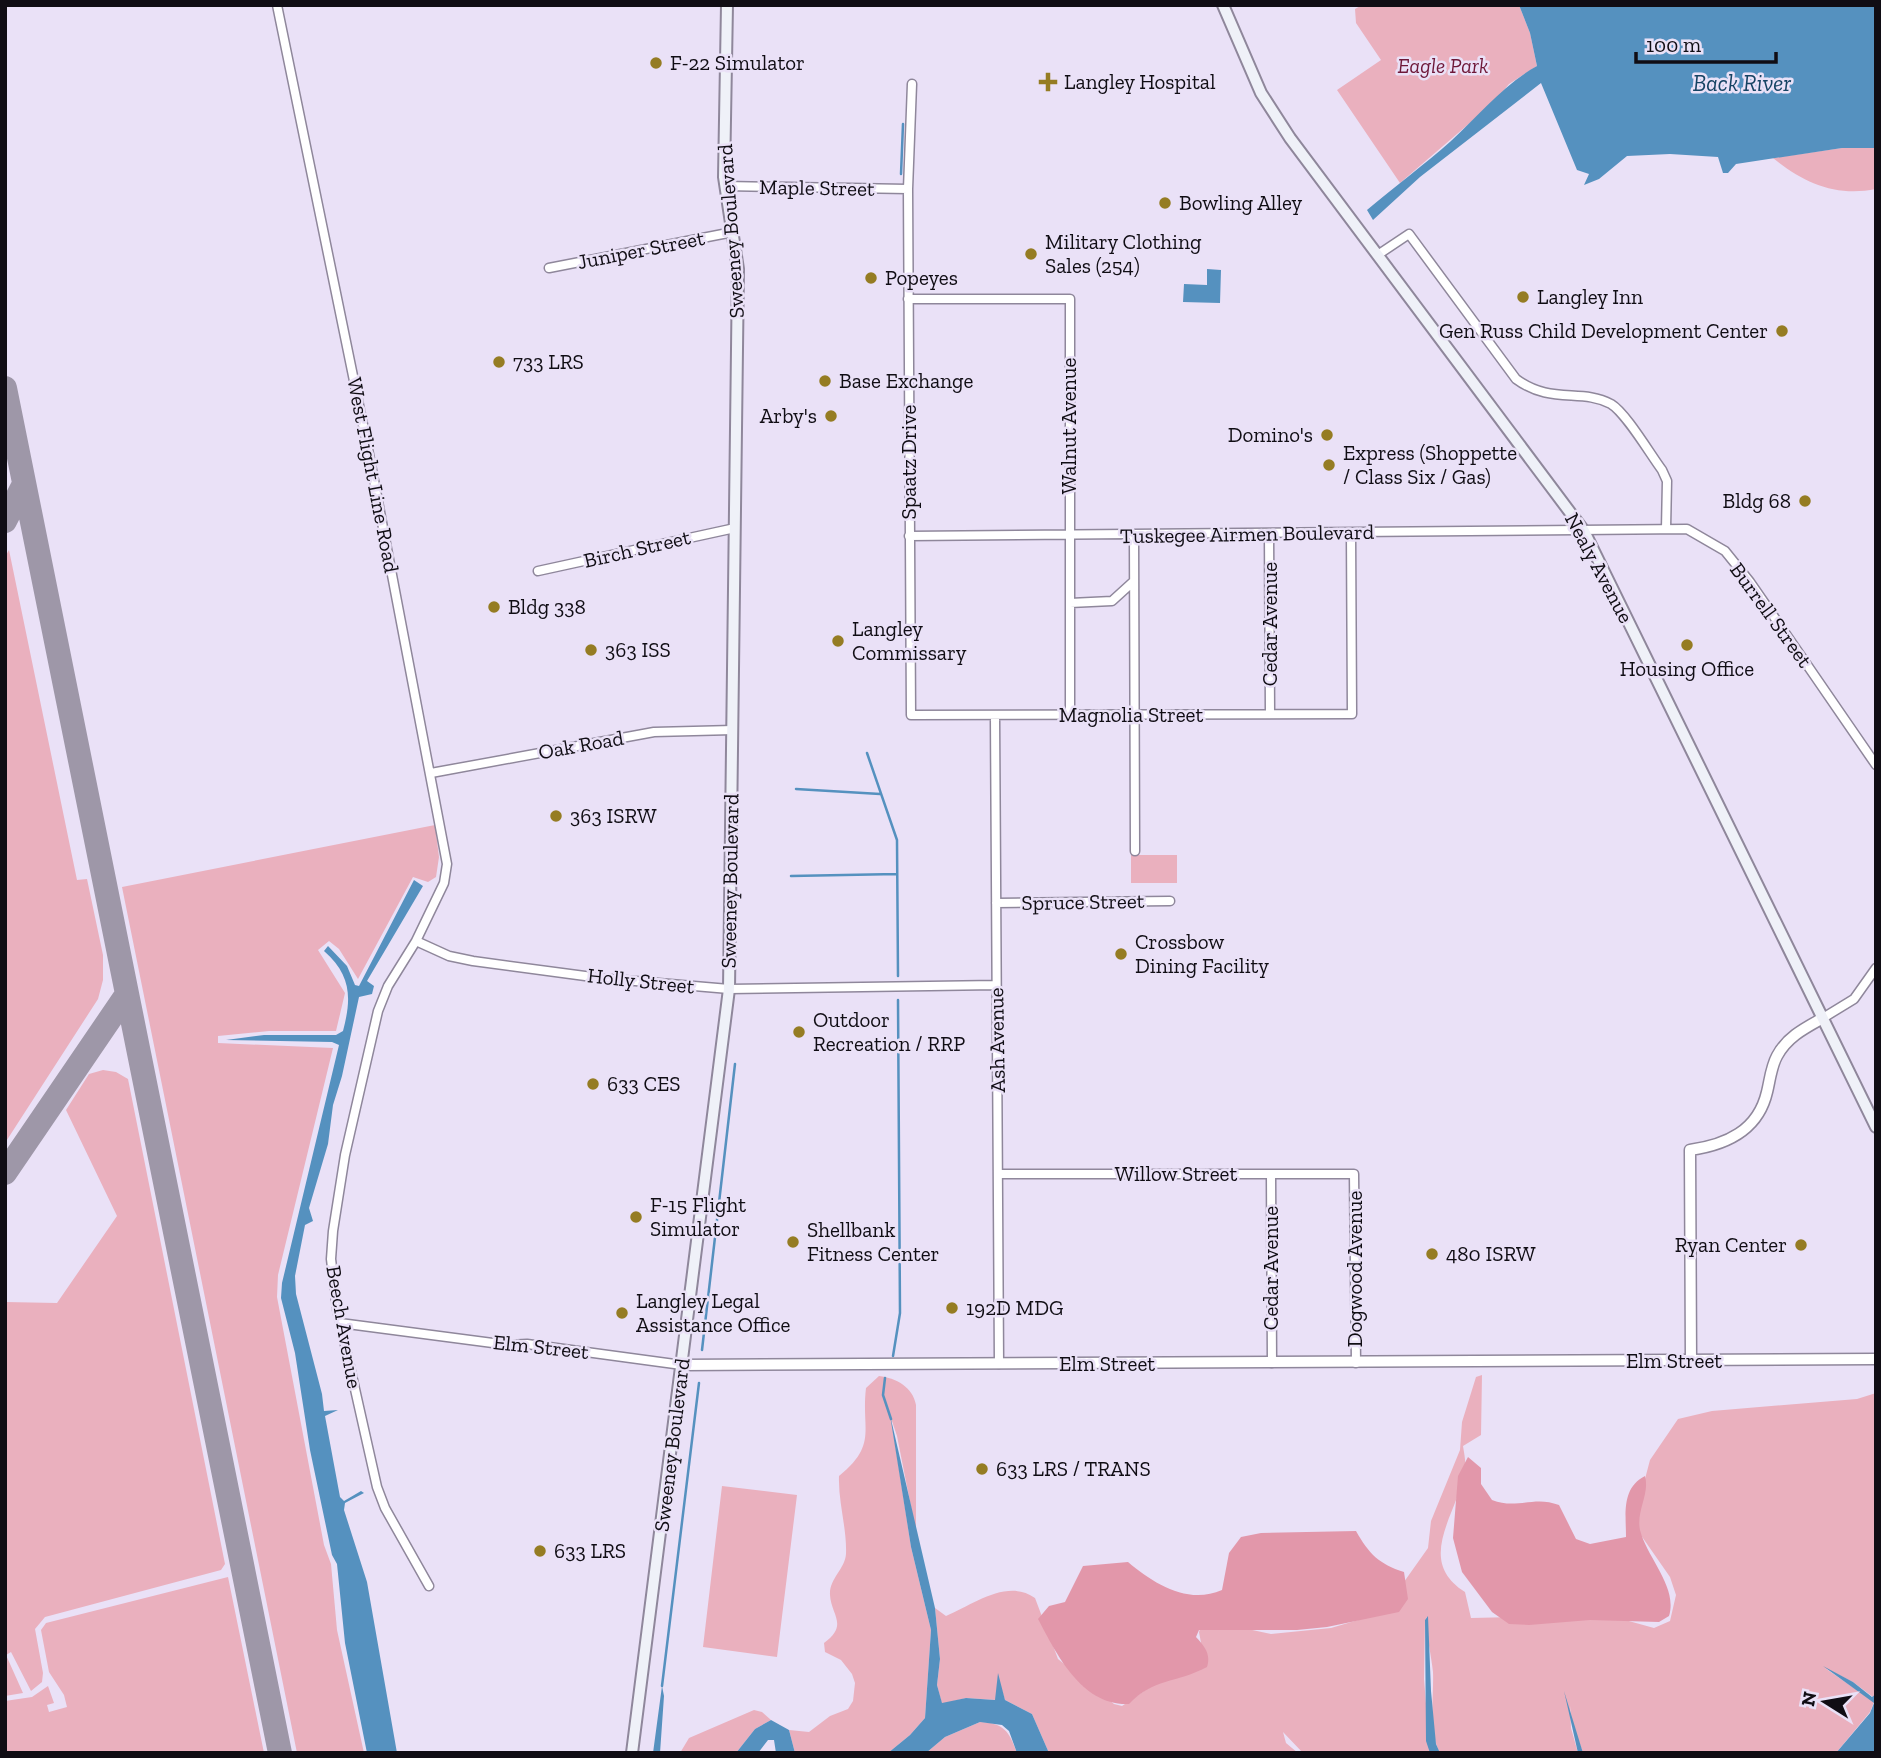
<svg xmlns="http://www.w3.org/2000/svg" width="1881" height="1758" font-family="'Zilla Slab',serif">
<style>
.green{fill:#eab0be}
.forest{fill:#e297aa}
.water{fill:#5591bf}
.lines{fill:none;stroke-linecap:round;stroke-linejoin:round}
.stream{stroke:#5591bf;stroke-width:2.5}
.taxiway{stroke:#9e97a8;stroke-width:24}
.minor-casing{stroke:#8f879b;stroke-width:11}
.tertiary-casing{stroke:#8f879b;stroke-width:13}
.secondary-casing{stroke:#8f879b;stroke-width:14}
.minor{stroke:#fff;stroke-width:8}
.tertiary{stroke:#fff;stroke-width:10}
.secondary{stroke:#eff1f8;stroke-width:10}
.poi-dot{fill:#957c23;stroke:#eae1f7;stroke-width:2.5}
.labels{text-anchor:middle;stroke-width:5;stroke-linejoin:round;paint-order:stroke}
.poi-label{font-size:21px;fill:#100d14;stroke:#eae1f7;text-anchor:start}
.park-label{font-size:21px;font-style:italic;fill:#6e1738;stroke:#eae1f7}
.street-label{font-size:21px;fill:#100d14;stroke:#eae1f7}
.water-label{font-size:23px;font-style:italic;fill:#154363;stroke:#eae1f7}
</style>
<rect width="100%" height="100%" fill="#eae1f7"/>
<path class="green" d="M1362 5H1519L1530 33 1537 66 1509 84 1493 103 1400 183 1337 90 1381 60 1356 23 1355 9Z
M1842 148H1876V189C1836 197 1804 183 1773 158Z
M9 550 77 880 87 879 103 955V980L98 999 5 1143V557Z
M435 825 439 857 436 877 428 882 413 877 358 979 339 949 329 941 318 950 345 993 336 1031H269L218 1036V1043L333 1048 278 1275 277 1297 324 1545 331 1564 337 1630 364 1753H297L122 887Z
M1131 855H1177V883H1131Z
M103 1070 116 1072 128 1079 225 1564 221 1570 45 1617 35 1629 43 1673 42 1682 31 1691 11 1652 6 1655 23 1693 5 1696V1302L57 1303 117 1216 66 1110 89 1074Z
M1482 1375 1481 1435 1463 1446C1464 1453 1466 1461 1465 1468 1460 1512 1413 1559 1465 1592L1471 1618 1607 1615 1654 1628 1670 1621 1676 1595 1670 1577 1638 1531 1636 1513 1650 1460 1678 1419 1712 1411 1857 1399 1876 1393V1694L1873 1697 1853 1682 1825 1668 1874 1702 1870 1712 1836 1753H1583L1572 1722 1570 1706 1571 1728 1578 1753H1440C1428 1731 1434 1696 1433 1672 1431 1653 1426 1636 1427 1617L1425 1620 1424 1679 1430 1753H1303L1283 1732 1286 1743 1298 1753H1049L1032 1714 1005 1700 998 1678 996 1700 966 1698 942 1704 937 1685 940 1659 935 1608 946 1616C973 1605 1007 1578 1035 1598L1058 1659 1073 1671 1083 1686 1091 1685 1114 1704 1122 1706 1159 1681 1204 1659 1199 1632 1202 1624 1210 1621 1271 1634 1331 1628 1365 1618 1394 1596 1428 1548 1431 1521 1460 1450 1462 1422 1476 1377Z
M879 1376C896 1378 913 1387 916 1405V1532L897 1436 891 1418 911 1547 931 1630 925 1718 910 1735 888 1753H795L789 1730 809 1732 830 1716 848 1709 853 1701 855 1683 852 1674 841 1660 825 1652 824 1643C849 1625 831 1615 830 1595 829 1579 845 1569 846 1554 847 1528 838 1502 839 1476 878 1444 861 1430 866 1388Z
M722 1486 797 1495 777 1657 703 1647Z
M228 1577 264 1753H5V1701L32 1697 48 1686 54 1703 47 1705 49 1712 67 1707 64 1695 49 1672 41 1630 46 1623Z
M754 1710 762 1712 771 1720 755 1729 736 1753H680L689 1738Z
M980 1722C1004 1723 1009 1731 1017 1753H926L945 1737Z"/>
<path class="forest" d="M1468 1457 1481 1468V1484L1492 1500C1517 1510 1534 1495 1559 1505L1576 1539 1590 1544 1626 1537C1626 1515 1621 1488 1645 1476 1650 1494 1636 1511 1640 1530 1647 1558 1678 1587 1669 1616L1659 1622 1590 1620 1529 1625 1509 1624 1492 1612 1462 1572 1453 1538 1458 1476Z
M1356 1531C1369 1554 1379 1564 1404 1572L1408 1599 1399 1612 1327 1627 1297 1630H1199L1196 1637C1205 1647 1211 1654 1207 1667 1177 1683 1154 1678 1129 1704 1082 1706 1057 1655 1038 1619L1049 1606 1065 1602 1083 1566 1128 1562C1154 1584 1188 1605 1222 1590L1229 1553 1241 1537 1261 1533Z"/>
<path class="water" d="M1519 5H1876V148H1842L1736 164 1728 173H1723L1718 157 1670 154 1627 156 1599 179 1584 185 1589 174 1577 170 1541 83 1420 177 1373 220 1367 210C1394 187 1424 165 1451 141 1479 115 1504 84 1537 66L1530 33Z
M1207 269 1221 270 1220 303 1183 302 1184 284 1207 285Z
M414 880 423 886 367 981 374 986 372 994 359 997 342 1076 333 1105 328 1144 309 1208 313 1221 305 1225 295 1276 296 1294 322 1394 324 1411 338 1410 325 1416 340 1497 344 1501 361 1491 364 1493 345 1503 344 1510 367 1582 397 1753H367L345 1643 337 1564 332 1555 310 1450 295 1353 281 1298 282 1283 339 1045 332 1042 226 1040 264 1035H336L343 1031C352 997 351 975 324 951L328 946 347 966 355 985 359 986Z
M890 1415 935 1608 940 1659 937 1685 942 1703 966 1698 995 1700 998 1673 1005 1700 1032 1714 1049 1753H1017L1009 1731 1002 1725 980 1722 945 1737 926 1753H888L910 1735 925 1718 931 1630 911 1547Z
M1428 1616 1431 1691 1436 1744 1440 1753H1430L1426 1741 1425 1620Z
M1823 1666 1853 1682 1872 1697 1876 1694V1753H1836L1870 1713 1874 1703Z
M662 1686 664 1696 660 1753H653Z
M1564 1691 1583 1753H1578Z
M771 1720 789 1730 795 1753H776L774 1740H768L758 1753H736L755 1729Z"/>
<g class="lines">
<path class="stream" d="M901 174 903 124
M867 753 897 840 898 976
M796 789 880 794
M791 876 897 874
M702 1350 735 1064
M893 1356 900 1313 898 1000
M885 1378 883 1395 891 1419
M662 1686 699 1383"/>
<path class="taxiway" d="M5 388 280 1753
M5 521 24 484
M5 1173 127 994"/>
<g class="minor-casing">
<path id="minor" d="M277 5 369 454 447 864 444 883 416 941 388 986 378 1011 345 1155 333 1231 331 1259 337 1309 377 1487 385 1508 429 1586
M912 84 908 189 911 715 1352 714 1351 533
M725 186 908 189
M1379 254 1409 234 1516 379C1551 405 1581 388 1611 404 1626 413 1650 454 1662 470L1667 481 1666 529
M549 268 733 232
M908 299H1070V715
M1269 533 1270 714
M1134 535 1135 851
M909 536 1687 529 1725 551 1750 582 1876 765
M538 571 735 528
M1070 603 1112 601 1134 581
M995 716 999 1364
M431 773 654 732 733 730
M996 903 1170 901
M416 941 449 956 473 961 600 978 729 989 996 985
M1823 1018 1854 999 1876 968
M999 1174H1354L1356 1363
M1271 1174 1272 1363
M340 1323 508 1345 527 1344 682 1365"/>
</g>
<g class="tertiary-casing">
<path id="tertiary" d="M1691 1361 1690 1150C1726 1145 1758 1131 1767 1092 1770 1080 1771 1067 1777 1056 1787 1037 1805 1028 1823 1018
M682 1365 1876 1359"/>
</g>
<g class="secondary-casing">
<path id="secondary" d="M1223 5 1261 93 1290 138 1584 531 1876 1127
M632 1753 729 989 738 269 724 177 727 5"/>
</g>
<use href="#minor" class="minor"/>
<use href="#tertiary" class="tertiary"/>
<use href="#secondary" class="secondary"/>
</g>
<g class="poi-dot">
<circle cx="656" cy="63" r="7"/>
<path d="M1044.5 71.5h7v7h7v7h-7v7h-7v-7h-7v-7h7z"/>
<circle cx="1165" cy="203" r="7"/>
<circle cx="1031" cy="254" r="7"/>
<circle cx="871" cy="278" r="7"/>
<circle cx="1523" cy="297" r="7"/>
<circle cx="1782" cy="331" r="7"/>
<circle cx="499" cy="362" r="7"/>
<circle cx="825" cy="381" r="7"/>
<circle cx="831" cy="416" r="7"/>
<circle cx="1327" cy="435" r="7"/>
<circle cx="1329" cy="465" r="7"/>
<circle cx="1805" cy="501" r="7"/>
<circle cx="494" cy="607" r="7"/>
<circle cx="838" cy="641" r="7"/>
<circle cx="1687" cy="645" r="7"/>
<circle cx="591" cy="650" r="7"/>
<circle cx="556" cy="816" r="7"/>
<circle cx="1121" cy="954" r="7"/>
<circle cx="799" cy="1032" r="7"/>
<circle cx="593" cy="1084" r="7"/>
<circle cx="636" cy="1217" r="7"/>
<circle cx="793" cy="1242" r="7"/>
<circle cx="1801" cy="1245" r="7"/>
<circle cx="1432" cy="1254" r="7"/>
<circle cx="952" cy="1308" r="7"/>
<circle cx="622" cy="1313" r="7"/>
<circle cx="982" cy="1469" r="7"/>
<circle cx="540" cy="1551" r="7"/>
</g>
<g class="labels">
<g class="poi-label">
<text x="670" y="70">F-22 Simulator</text>
<text x="1064" y="89">Langley Hospital</text>
<text x="1179" y="210">Bowling Alley</text>
<text x="1045" y="249">Military Clothing<tspan x="1045" dy="24">Sales (254)</tspan></text>
<text x="885" y="285">Popeyes</text>
<text x="1537" y="304">Langley Inn</text>
<text x="1768" y="338" text-anchor="end">Gen Russ Child Development Center</text>
<text x="513" y="369">733 LRS</text>
<text x="839" y="388">Base Exchange</text>
<text x="817" y="423" text-anchor="end">Arby's</text>
<text x="1313" y="442" text-anchor="end">Domino's</text>
<text x="1343" y="460">Express (Shoppette<tspan x="1343" dy="24">/ Class Six / Gas)</tspan></text>
<text x="1791" y="508" text-anchor="end">Bldg 68</text>
<text x="508" y="614">Bldg 338</text>
<text x="852" y="636">Langley<tspan x="852" dy="24">Commissary</tspan></text>
<text x="605" y="657">363 ISS</text>
<text x="1687" y="676" text-anchor="middle">Housing Office</text>
<text x="570" y="823">363 ISRW</text>
<text x="1135" y="949">Crossbow<tspan x="1135" dy="24">Dining Facility</tspan></text>
<text x="813" y="1027">Outdoor<tspan x="813" dy="24">Recreation / RRP</tspan></text>
<text x="607" y="1091">633 CES</text>
<text x="650" y="1212">F-15 Flight<tspan x="650" dy="24">Simulator</tspan></text>
<text x="807" y="1237">Shellbank<tspan x="807" dy="24">Fitness Center</tspan></text>
<text x="1787" y="1252" text-anchor="end">Ryan Center</text>
<text x="1446" y="1261">480 ISRW</text>
<text x="636" y="1308">Langley Legal<tspan x="636" dy="24">Assistance Office</tspan></text>
<text x="966" y="1315">192D MDG</text>
<text x="996" y="1476">633 LRS / TRANS</text>
<text x="554" y="1558">633 LRS</text>
</g>
<g class="park-label">
<text x="1443" y="73">Eagle Park</text>
</g>
<g class="street-label">
<text transform="translate(817 188) rotate(1)" y="7">Maple Street</text>
<text transform="translate(731 231) rotate(-94)" y="7">Sweeney Boulevard</text>
<text transform="translate(641 250) rotate(-11)" y="7">Juniper Street</text>
<text transform="translate(1069 426) rotate(-90)" y="7">Walnut Avenue</text>
<text transform="translate(909 462) rotate(-90)" y="7">Spaatz Drive</text>
<text transform="translate(373 475) rotate(79)" y="7">West Flight Line Road</text>
<text transform="translate(1247 534) rotate(-1)" y="7">Tuskegee Airmen Boulevard</text>
<text transform="translate(637 549) rotate(-13)" y="7">Birch Street</text>
<text transform="translate(1599 568) rotate(62)" y="7">Nealy Avenue</text>
<text transform="translate(1771 615) rotate(54)" y="7">Burrell Street</text>
<text transform="translate(1270 624) rotate(-90)" y="7">Cedar Avenue</text>
<text x="1131" y="722">Magnolia Street</text>
<text transform="translate(581 745) rotate(-10)" y="7">Oak Road</text>
<text transform="translate(730 881) rotate(-89)" y="7">Sweeney Boulevard</text>
<text transform="translate(1083 902) rotate(-1)" y="7">Spruce Street</text>
<text transform="translate(641 981) rotate(6)" y="7">Holly Street</text>
<text transform="translate(997 1040) rotate(-91)" y="7">Ash Avenue</text>
<text x="1176" y="1181">Willow Street</text>
<text transform="translate(1271 1268) rotate(-90)" y="7">Cedar Avenue</text>
<text transform="translate(1355 1269) rotate(-90)" y="7">Dogwood Avenue</text>
<text transform="translate(344 1327) rotate(80)" y="7">Beech Avenue</text>
<text transform="translate(541 1347) rotate(6)" y="7">Elm Street</text>
<text x="1674" y="1368">Elm Street</text>
<text x="1107" y="1371">Elm Street</text>
<text transform="translate(672 1445) rotate(-83)" y="7">Sweeney Boulevard</text>
</g>
<g class="water-label">
<text x="1742" y="91">Back River</text>
</g>
</g>
<rect width="1881" height="1758" fill="none" stroke="#100d14" stroke-width="14"/>
<g transform="translate(1825 1702) rotate(281)" stroke="#eae1f7" stroke-width="5" paint-order="stroke">
<path d="M0-5L12 26L0 18L-12 26Z" fill="#100d14"/>
<text y="-10" font-size="19" font-weight="bold" text-anchor="middle" fill="#100d14">N</text>
</g>
<path d="M1636 52v10h140v-10" fill="none" stroke="#100d14" stroke-width="3.5"/>
<text x="1646" y="52" font-size="21" fill="#100d14" stroke="#eae1f7" stroke-width="5" paint-order="stroke">100 m</text>
</svg>
